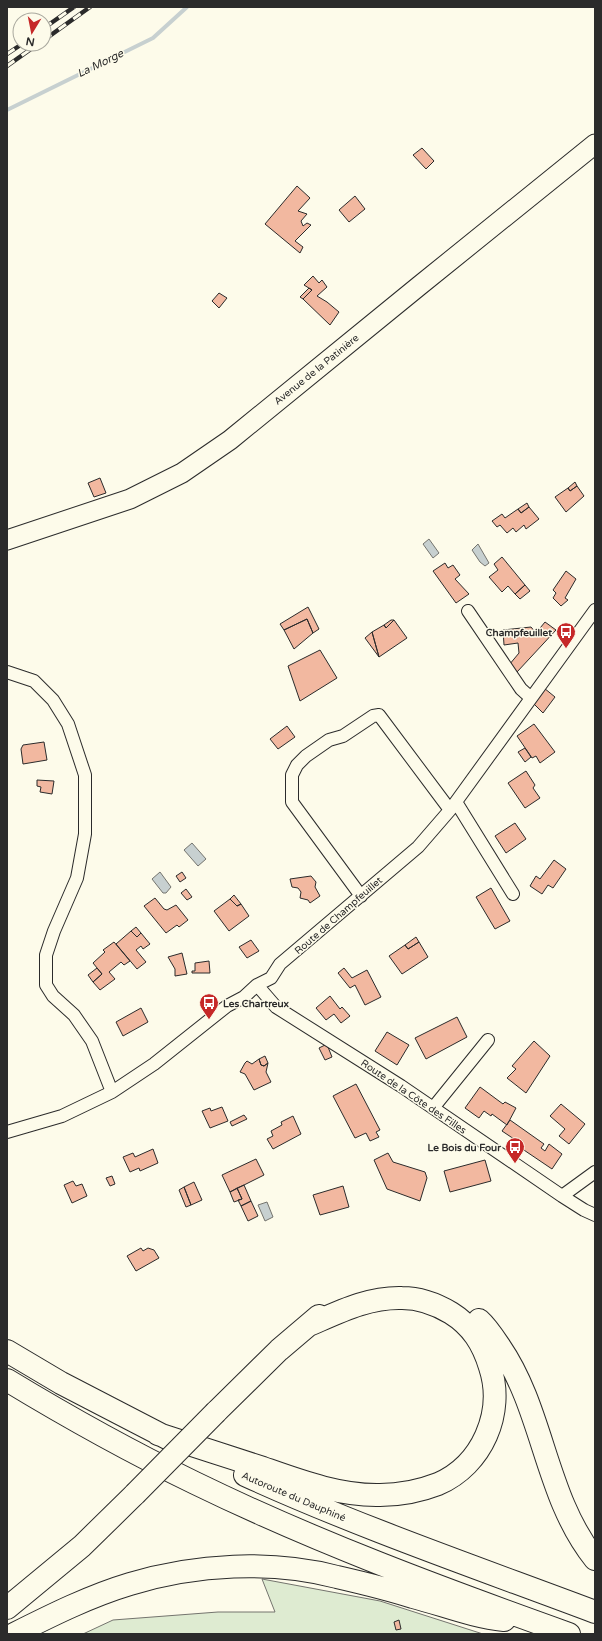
<svg xmlns="http://www.w3.org/2000/svg" width="602" height="1641" font-family="'Varela Round',sans-serif">
<style>
.green{fill:#deebd1;stroke:#74746e}
.water{fill:#c7d0d0;stroke:#74746e}
.lines{fill:none;stroke-linecap:round;stroke-linejoin:round}
.stream{stroke:#c7d0d0;stroke-width:4}
.building{fill:#f2b8a0;stroke:#2b2b2b}
.street-casing{stroke:#2b2b2b;stroke-width:14}
.primary-casing{stroke:#2b2b2b;stroke-width:21}
.highway-casing{stroke:#2b2b2b;stroke-width:24}
.street{stroke:#fdfbea;stroke-width:12}
.primary{stroke:#fdfbea;stroke-width:19}
.highway{stroke:#fdfbea;stroke-width:22}
.rail-casing{stroke:#2b2b2b;stroke-width:4.5}
.rail{stroke:#fdfbea;stroke-width:3;stroke-dasharray:9;stroke-linecap:butt}
.highway-bridge-casing{stroke:#2b2b2b;stroke-width:24;stroke-linecap:butt}
.highway-bridge{stroke:#fdfbea;stroke-width:22}
.labels{text-anchor:middle;stroke-width:3;stroke-linejoin:round;paint-order:stroke}
.street-label{font-size:10px;fill:#2b2b2b;stroke:#fdfbea}
.poi-label{font-size:10px;font-weight:bold;fill:#2b2b2b;stroke:#fdfbea;text-anchor:end}
.water-label{font-size:11px;font-style:italic;fill:#2b2b2b;stroke:#fdfbea}
</style>
<rect width="100%" height="100%" fill="#fdfbea"/>
<path class="green" d="M262 1579 380 1601 483 1634H83L113 1620 218 1612H275Z"/>
<path class="water" d="M429 539 439 553 433 558 423 544Z
M478 544 489 563 485 566 480 562 472 550Z
M192 843 206 859 198 866 184 850Z
M160 872 171 887 166 893H163L152 879Z
M267 1202 273 1217 265 1221 258 1205Z"/>
<g class="lines">
<path class="stream" d="M7 110 153 38 187 7"/>
</g>
<path class="building" d="M422 148 434 161 426 169 413 155Z
M297 186 310 198 298 211 307 214 301 221 303 226 307 223 311 225 295 241 303 247 300 253 265 224Z
M355 196 365 209 349 222 339 210Z
M313 276 319 283 322 280 327 287 317 296 327 302 339 312 330 325 303 299 312 290 304 285Z
M309 288 312 290 303 299 300 297Z
M219 293 227 298 219 308 212 301Z
M100 478 106 493 94 497 88 483Z
M575 482 577 486 570 491 568 488Z
M577 486 584 496 566 512 555 497 568 488 570 491Z
M527 503 529 507 521 513 518 509Z
M529 507 539 519 526 529 524 525 516 532 513 528 507 533 500 525 497 527 492 521 502 514 505 518 518 509 521 513Z
M502 557 525 585 515 594 508 586 502 592 489 577 498 570 494 564Z
M445 563 448 568 453 565 460 575 455 579 469 594 456 603 433 571Z
M566 571 576 579 565 598 568 600 561 606 553 598 556 593 553 590Z
M525 585 530 591 520 599 515 594Z
M308 607 319 629 313 633 307 619 284 630 280 624Z
M307 619 313 633 294 649 284 630Z
M391 620H394L386 628 384 625Z
M394 620 407 638 379 657 372 632 384 625 386 628Z
M545 622 556 630 517 672 509 665 519 653 518 643 504 645 503 630 531 627 536 633Z
M372 632 379 657 365 638Z
M320 650 337 678 300 701 288 666Z
M544 688 555 697 543 713 533 703Z
M534 724 555 752 540 763 536 756 532 758 517 736Z
M287 726 295 737 278 749 270 739Z
M44 742 47 760 23 764 21 749 23 745Z
M525 748 531 757 525 762 518 752Z
M526 771 535 785 533 788 540 798 525 808 508 783Z
M37 780 54 781 52 794 40 792 41 787 37 786Z
M515 823 526 839 506 853 495 836Z
M554 860 566 869 553 888 548 885 542 894 530 886 536 876 540 879Z
M182 872 186 878 180 882 176 876Z
M311 876 316 882 315 887 320 896 310 903 308 900 300 898 301 892 298 888 292 887 290 879Z
M491 888 510 921 495 929 476 897Z
M186 889 192 897 187 900 181 893Z
M234 895 241 904 237 906 230 899Z
M155 898 164 909 167 910 176 905 188 920 179 927 177 925 166 933 144 906Z
M230 899 237 906 241 904 249 916 229 931 214 911Z
M136 927 141 933 137 937 131 931Z
M131 931 137 937 141 933 150 944 143 949 141 946 136 950 146 962 137 969 116 944Z
M416 937 419 942 408 949 405 945Z
M251 940 259 951 247 958 239 947Z
M114 942 130 961 124 965 121 962 109 972 115 979 100 990 93 982 102 974 93 963 105 952 103 950Z
M419 942 428 957 402 974 389 956 405 945 408 949Z
M182 953 187 974 175 976V969L168 957Z
M209 961 210 973H192V971H195V963Z
M97 968 102 974 93 982 88 975Z
M344 968 352 978 367 970 381 997 365 1005 355 985 350 988 338 973Z
M330 996 340 1009 342 1007 350 1016 341 1023 334 1014 326 1020 316 1008Z
M141 1008 148 1022 123 1036 116 1022Z
M457 1017 467 1037 426 1059 415 1038Z
M387 1032 409 1045 397 1065 375 1051Z
M534 1041 550 1056 526 1093 507 1078 516 1069 512 1066Z
M325 1045 328 1047 332 1057 325 1060 319 1048Z
M265 1056 268 1063 264 1066 261 1065 259 1059Z
M259 1059 261 1065 264 1066 268 1063 266 1072 271 1082 254 1090 245 1074 240 1072 245 1063 247 1061 252 1064Z
M356 1084 380 1130 376 1132 379 1137 370 1141 366 1133 355 1138 333 1096Z
M480 1087 503 1104 505 1102 516 1108 507 1125 492 1114 491 1116 484 1111 479 1118 465 1108Z
M561 1104 585 1124 569 1144 559 1136 565 1129 550 1116Z
M222 1107 228 1121 210 1128 202 1111 210 1108 211 1111Z
M244 1115 247 1119 232 1126 230 1122Z
M293 1116 301 1134 273 1149 267 1139 273 1136 271 1131 282 1125 281 1122Z
M510 1120 544 1144 541 1148 545 1151 549 1144 562 1154 552 1169 515 1144 517 1141 502 1131Z
M153 1149 158 1163 140 1171 139 1168 130 1172 123 1157 133 1153 135 1157Z
M388 1153 393 1162 425 1172 427 1178 420 1201 387 1189 374 1160Z
M256 1159 264 1175 230 1192 222 1175Z
M485 1160 491 1181 450 1192 444 1171Z
M112 1176 115 1184 110 1186 106 1178Z
M73 1181 76 1186 82 1184 87 1196 72 1203 64 1185Z
M194 1182 202 1200 191 1205 184 1187Z
M244 1185 251 1201 241 1206 238 1200 242 1199 237 1188Z
M343 1186 349 1207 320 1215 313 1195Z
M184 1187 191 1205 186 1207 179 1190Z
M237 1188 242 1199 234 1202 230 1192Z
M251 1201 258 1216 248 1221 241 1206Z
M141 1248 143 1251 148 1248 154 1250 159 1258 136 1271 127 1256Z
M399 1620 401 1629 396 1630 394 1622Z"/>
<g class="lines">
<g class="street-casing">
<path id="street" d="M468 611 521 689 531 698
M7 672 34 681 53 700 68 724 85 775V834L77 878 54 931 46 955V985L53 996 74 1015 92 1041 112 1092
M456 802 513 894
M361 896 292 802V775L297 765 306 756 329 740 343 736 373 716 379 715 450 810
M257 985 276 1007 401 1086 562 1196 584 1210 595 1215
M433 1108 488 1040
M7 1132 62 1116 112 1092 154 1064 227 1006 244 997 257 985 271 978 280 964 418 847 450 810 595 610
M562 1196 595 1172"/>
</g>
<g class="primary-casing">
<path id="primary" d="M7 540 130 499 182 473 230 440 419 286 595 144"/>
</g>
<g class="highway-casing">
<path id="highway" d="M479 1320C487 1327 494 1338 500 1347 544 1411 545 1497 595 1559
M7 1351 61 1383 171 1440
M7 1380C68 1417 131 1452 195 1483 316 1542 443 1589 569 1634
M216 1412 279 1350 319 1316
M158 1434C193 1445 228 1457 263 1468 300 1481 340 1496 380 1495 400 1495 420 1491 438 1484 482 1465 505 1413 490 1367 483 1344 472 1326 451 1313 436 1304 419 1298 402 1298 368 1297 339 1312 309 1325
M245 1475C359 1527 478 1568 595 1612
M7 1608 82 1546 135 1494
M14 1634C52 1615 90 1596 130 1584 196 1564 271 1560 337 1577 363 1583 388 1589 413 1597 444 1605 473 1617 504 1620"/>
</g>
<use href="#street" class="street"/>
<use href="#primary" class="primary"/>
<use href="#highway" class="highway"/>
<g class="rail-casing">
<path id="rail" d="M44 28 74 7
M44 40 90 7
M7 54 22 44
M7 66 38 44"/>
</g>
<use href="#rail" class="rail"/>
<g class="highway-bridge-casing">
<path id="highway-bridge" d="M135 1494 216 1412"/>
</g>
<use href="#highway-bridge" class="highway-bridge"/>
</g>
<defs>
<g id="bus-pin" transform="scale(1)"><path d="M0 17L-7.5 6A9.5 9.5 0 1 1 7.5 6Z" fill="#c62828" stroke="#fdfbea"/><path d="M-5-6H5V4H4V6H2V4H-2V6H-4V4H-5ZM-3.5-4V0h7V-4ZM-3.5 1.2v1.5H-2V1.2ZM2 1.2v1.5H3.5V1.2Z" fill="#fff"/></g>
</defs>
<g fill-rule="evenodd">
<use href="#bus-pin" x="566" y="632"/>
<use href="#bus-pin" x="209" y="1003"/>
<use href="#bus-pin" x="515" y="1147"/>
</g>
<g class="labels">
<g class="street-label">
<text transform="translate(316 369) rotate(-39)" y="4">Avenue de la Patinière</text>
<text transform="translate(338 915) rotate(-41)" y="4">Route de Champfeuillet</text>
<text transform="translate(414 1096) rotate(34)" y="4">Route de la Côte des Filles</text>
<text transform="translate(294 1496) rotate(23)" y="4">Autoroute du Dauphiné</text>
</g>
<g class="poi-label">
<text x="552" y="636">Champfeuillet</text>
<text x="223" y="1007" text-anchor="start">Les Chartreux</text>
<text x="501" y="1151">Le Bois du Four</text>
</g>
<g class="water-label">
<text transform="translate(100 63) rotate(-26)" y="4">La Morge</text>
</g>
</g>
<rect width="602" height="1641" fill="none" stroke="#2b2b2b" stroke-width="16"/>
<g transform="translate(32 32) rotate(190)"><circle r="19" fill="#fdfbea" stroke="#a9a89e"/>
<path d="M0-3L7 15L0 10L-7 15Z" fill="#c62828"/>
<text y="-6" font-size="11" font-weight="bold" text-anchor="middle" fill="#2b2b2b">N</text>
</g>
</svg>
